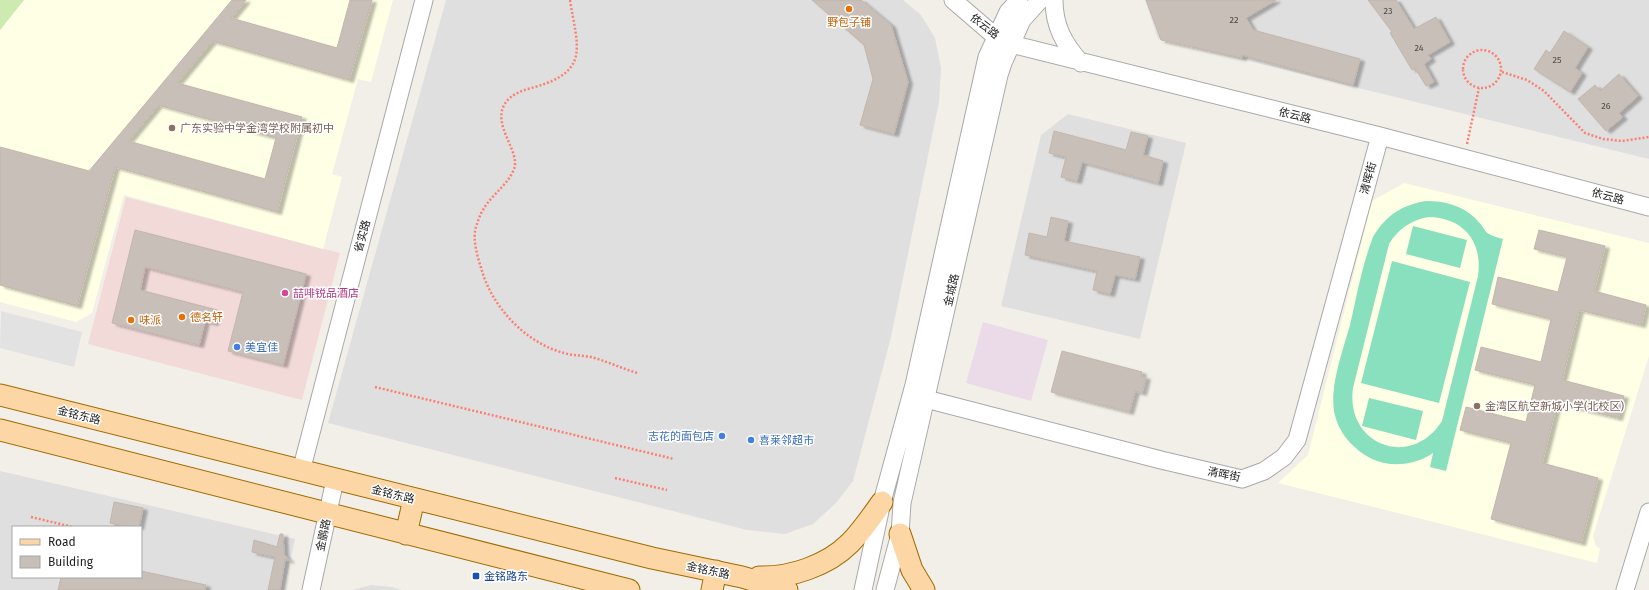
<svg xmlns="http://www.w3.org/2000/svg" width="1649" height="590" font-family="'Fira Sans','Noto Sans SC',sans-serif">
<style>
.residential{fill:#e0dfdf;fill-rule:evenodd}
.commercial{fill:#f2dad9}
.industrial{fill:#ebdbe8}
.education{fill:#ffffe5}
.grass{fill:#cdebb0}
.pitch{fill:#88e0be;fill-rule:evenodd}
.parking{fill:#e2e2e2}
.building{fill:#c7bfb8;stroke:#c4b6ab;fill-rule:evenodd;filter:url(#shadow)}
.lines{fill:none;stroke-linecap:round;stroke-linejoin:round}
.minor-casing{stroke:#a9a9a9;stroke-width:19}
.major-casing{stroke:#a06b00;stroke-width:23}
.path{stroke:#fa8072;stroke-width:2.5;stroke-dasharray:2 2;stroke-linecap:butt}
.minor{stroke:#fff;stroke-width:17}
.major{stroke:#fcd6a4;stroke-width:21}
.food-dot{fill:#e8710a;stroke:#fff;stroke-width:1.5}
.education-dot{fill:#8d6e63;stroke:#fff;stroke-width:1.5}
.hotel-dot{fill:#d1479c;stroke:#fff;stroke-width:1.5}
.shop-dot{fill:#3f7fe0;stroke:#fff;stroke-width:1.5}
.transit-dot{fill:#1a4fb4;stroke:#fff;stroke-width:1.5}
.labels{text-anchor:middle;stroke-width:3;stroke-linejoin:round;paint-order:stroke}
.number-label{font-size:9px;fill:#4b4948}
.food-label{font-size:11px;fill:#c56008;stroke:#fff;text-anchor:start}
.street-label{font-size:11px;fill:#222;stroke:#fff}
.education-label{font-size:11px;fill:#785e54;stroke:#fff;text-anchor:start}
.hotel-label{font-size:11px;fill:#b23c85;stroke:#fff;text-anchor:start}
.shop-label{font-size:11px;fill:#366cbe;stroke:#fff;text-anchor:start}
.transit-label{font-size:11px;fill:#164399;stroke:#fff;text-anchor:start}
</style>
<defs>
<filter id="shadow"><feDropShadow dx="4.5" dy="2.5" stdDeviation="1" flood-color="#0004"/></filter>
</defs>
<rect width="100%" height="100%" fill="#f2efe9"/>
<path class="residential" d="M446 0H903L921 15 935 38 941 68 939 102 891 337 853 481 836 503 813 524 785 534 747 530 328 423Z
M1145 0H1649V159L1158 39Z
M1068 114 1186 143 1140 339 1001 306 1041 135Z
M0 471 295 539 284 590H0ZM13 527H141V577H13Z
M371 585 392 587 402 590H352Z"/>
<path class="commercial" d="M126 197 340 253 302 400 88 344Z"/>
<path class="industrial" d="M983 322 1048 340 1031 401 966 383Z"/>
<path class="education" d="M24 0H393L371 82 358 79 332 174 342 177 323 249 124 195 92 313 76 322 0 302V30Z
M1404 183 1649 243V356L1593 536 1596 546 1600 549 1597 563 1278 483 1308 455 1372 201Z"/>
<path class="grass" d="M0 0H24L0 30Z"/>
<path class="pitch" d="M1426 201C1445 201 1461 205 1475 218 1489 232 1481 233 1503 239L1446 471 1430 467 1433 453C1416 465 1392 468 1372 459 1353 449 1338 433 1334 411 1330 385 1343 350 1350 325 1357 295 1362 265 1373 237 1386 215 1402 205 1426 201ZM1429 217C1464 218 1483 242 1478 276L1442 421C1411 470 1345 445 1353 388L1389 244C1399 228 1411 220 1429 217Z
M1413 226 1467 240 1460 268 1406 254Z
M1392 261 1470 282 1439 403 1361 383Z
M1369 398 1423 411 1416 440 1362 426Z"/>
<path class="parking" d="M1 311 82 332 74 367 0 348Z"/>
<path class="building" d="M232 0H246L231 18 337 48 350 0H372L349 80 212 41 177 83 302 117 277 212 115 167 77 306 0 285V147L89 171ZM158 105 276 138 265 179 128 141Z
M812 0H861L891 25 908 82 894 134 860 125 873 79 864 45Z
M1146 0H1276L1246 18 1253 30 1360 59 1353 85 1242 55V58L1161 40Z
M1368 0H1396L1414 29 1436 17 1450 42 1428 55 1431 59 1424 64 1434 82 1426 86 1415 68 1412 70 1390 33 1392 32Z
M1564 31 1588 47 1575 68 1582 73 1570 92 1534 69 1546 50 1550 53Z
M1619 74 1638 96 1619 113 1623 117 1606 131 1578 99 1595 85 1600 91Z
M1054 131 1126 150 1131 132 1148 136 1143 155 1163 161 1158 183 1082 162 1077 181 1061 177 1066 157 1049 153Z
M1051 217 1068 221 1064 241 1140 257 1135 279 1115 275 1110 294 1093 290 1097 271 1025 255 1029 233 1047 237Z
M135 230 306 274 283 365 228 351 243 292 145 267 140 290 217 310 214 323 205 321 199 345 112 323Z
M1539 230 1605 246 1594 291 1646 305 1641 325 1579 310 1562 380 1624 396 1618 418 1557 403 1542 463 1598 478 1581 543 1491 519 1511 443 1460 430 1466 407 1526 422 1535 385 1475 370 1481 347 1541 362 1551 319 1492 304 1498 277 1558 292 1567 257 1534 249Z
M1062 351 1142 372 1141 376 1146 377 1142 393 1135 391 1129 412 1051 392Z
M114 502 143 508 139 527H128L110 523Z
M280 534H283L284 554 290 561 285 559 280 590H268L275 557 252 552 254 540 277 547Z
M141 571 206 585 205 590H58L61 577H141Z"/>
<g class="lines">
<g class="minor-casing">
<path id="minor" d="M953 0 996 37 1011 44 1380 136 1649 207
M1054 0C1054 26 1064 44 1081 63
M926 399 1161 460 1242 479 1264 471 1284 457 1297 440 1380 136
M301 471 424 0
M311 590 335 480
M863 590 882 502 914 385 987 57 1008 12 1019 0
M885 590 900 534 902 503 999 75 1003 63 1022 20 1040 0
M1625 590 1649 512"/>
</g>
<g class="major-casing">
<path id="major" d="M0 395 652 558 742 577 787 590
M0 430 629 590
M406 534 414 499
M900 534 912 570 924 590
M759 577C790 578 827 566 850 543 862 531 872 516 882 502
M712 590 716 571"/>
</g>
<path class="path" d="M570 0C577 46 591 71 535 87 524 90 513 93 506 102 490 124 521 151 514 169 508 185 491 195 483 210 480 214 478 221 476 227 472 240 478 258 482 271 493 308 526 343 564 353 573 356 582 355 591 357 606 361 621 368 637 373
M1463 69a19 19 0 1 1 38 0a19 19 0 1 1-38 0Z
M1502 72 1527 80 1544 91 1585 133 1603 139 1622 141 1649 137
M1467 144 1479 88
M375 387 674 459
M615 478 667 490
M31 517 73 527"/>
<use href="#minor" class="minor"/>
<use href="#major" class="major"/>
</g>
<g class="food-dot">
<circle cx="849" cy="9" r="4"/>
<circle cx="182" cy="317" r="4"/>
<circle cx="131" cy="320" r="4"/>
</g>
<g class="education-dot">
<circle cx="172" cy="128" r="4"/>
<circle cx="1477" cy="406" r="4"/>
</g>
<circle class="hotel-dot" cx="285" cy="293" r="4"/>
<g class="shop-dot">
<circle cx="237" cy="347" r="4"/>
<circle cx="722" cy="436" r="4"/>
<circle cx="751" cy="440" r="4"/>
</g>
<rect class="transit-dot" x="472" y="572" width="8" height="8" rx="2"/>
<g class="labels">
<g class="number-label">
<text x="1388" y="14">23</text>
<text x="1234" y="23">22</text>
<text x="1419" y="51">24</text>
<text x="1557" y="63">25</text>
<text x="1606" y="109">26</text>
</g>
<g class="food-label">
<text x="849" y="26" text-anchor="middle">野包子铺</text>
<text x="190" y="321">德名轩</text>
<text x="139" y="324">味派</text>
</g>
<g class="street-label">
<text transform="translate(985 26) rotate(38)" y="4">依云路</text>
<text transform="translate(1295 115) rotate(14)" y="4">依云路</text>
<text transform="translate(1368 178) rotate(-75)" y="4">清晖街</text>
<text transform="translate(1608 196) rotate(15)" y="4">依云路</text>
<text transform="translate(362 236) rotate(-75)" y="4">省实路</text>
<text transform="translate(951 290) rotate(-77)" y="4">金城路</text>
<text transform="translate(79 415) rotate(14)" y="4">金铭东路</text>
<text transform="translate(1224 474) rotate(11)" y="4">清晖街</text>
<text transform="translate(393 494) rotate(14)" y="4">金铭东路</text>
<text transform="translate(323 535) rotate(-78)" y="4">金鹏路</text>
<text transform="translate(708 570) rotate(12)" y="4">金铭东路</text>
</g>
<g class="education-label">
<text x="180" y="132">广东实验中学金湾学校附属初中</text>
<text x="1485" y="410">金湾区航空新城小学(北校区)</text>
</g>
<g class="hotel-label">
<text x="293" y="297">喆啡锐品酒店</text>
</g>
<g class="shop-label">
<text x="245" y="351">美宜佳</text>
<text x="714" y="440" text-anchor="end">志花的面包店</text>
<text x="759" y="444">喜莱邻超市</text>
</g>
<g class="transit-label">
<text x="484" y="580">金铭路东</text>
</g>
</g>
<rect x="12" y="526" width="130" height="52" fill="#ffffff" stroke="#a7a7a7"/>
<rect x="20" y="539" width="20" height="6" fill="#fcd6a4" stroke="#a7a7a7"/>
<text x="48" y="546" font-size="12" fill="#222222">Road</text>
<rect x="20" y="556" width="20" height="12" fill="#c7bfb8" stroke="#a7a7a7"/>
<text x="48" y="566" font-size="12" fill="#222222">Building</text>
</svg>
